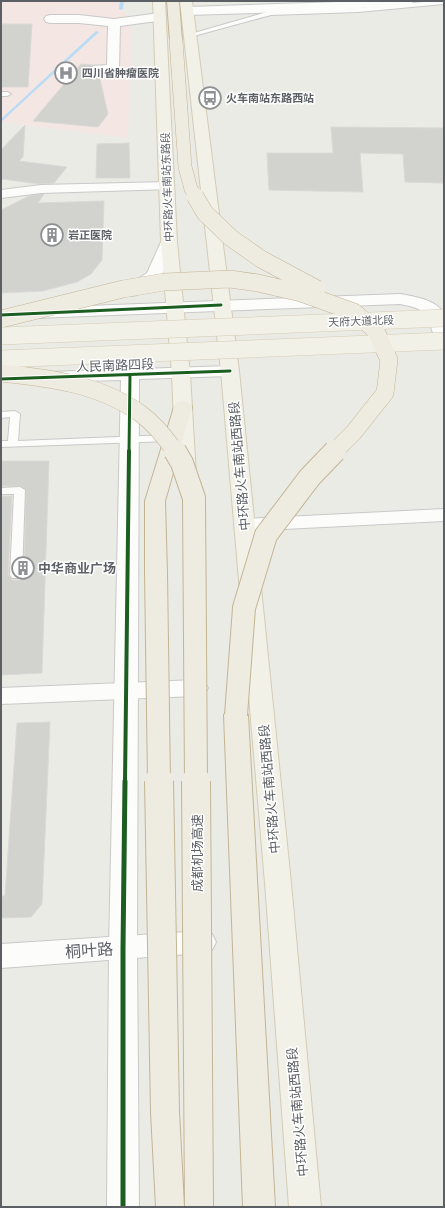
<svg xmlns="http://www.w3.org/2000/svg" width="445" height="1208" font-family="'IBM Plex Sans','Noto Sans SC',sans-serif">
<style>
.medical{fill:#f4e6e3}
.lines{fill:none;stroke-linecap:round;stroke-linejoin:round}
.stream{fill:#b9dcf6;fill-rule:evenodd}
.building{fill:#d2d2cf;stroke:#dad9d5}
.service-casing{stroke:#c8c9c8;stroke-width:2}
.minor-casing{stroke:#c8c9c8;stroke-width:2}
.tertiary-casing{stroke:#c8c9c8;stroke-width:2}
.primary-casing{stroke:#d3cbb4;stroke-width:2}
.motorway-casing{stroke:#c3b594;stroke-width:2}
.service{fill:#fcfcfb;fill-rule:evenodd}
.minor{fill:#fcfcfb;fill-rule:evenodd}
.tertiary{fill:#fcfcfb;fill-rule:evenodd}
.primary{fill:#f2f1e8;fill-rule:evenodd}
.motorway{fill:#eeebe1;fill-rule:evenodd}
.primary-bridge-casing{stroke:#d3cbb4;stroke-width:18;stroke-linecap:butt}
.motorway-bridge-far3-casing{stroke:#c3b594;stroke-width:14;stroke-linecap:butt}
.motorway-bridge-far2-casing{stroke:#c3b594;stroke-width:18;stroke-linecap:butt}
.motorway-bridge-far1-casing{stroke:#c3b594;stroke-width:24;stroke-linecap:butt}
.motorway-bridge-casing{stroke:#c3b594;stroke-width:30;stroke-linecap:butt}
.primary-bridge{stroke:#f2f1e8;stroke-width:17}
.motorway-bridge-far3{stroke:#eeebe1;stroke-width:13}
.motorway-bridge-far2{stroke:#eeebe1;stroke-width:17}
.motorway-bridge-far1{stroke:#eeebe1;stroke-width:22}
.motorway-bridge{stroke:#eeebe1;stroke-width:28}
.cycleway-far2-casing{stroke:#fff;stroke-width:5}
.cycleway-far1-casing{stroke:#fff;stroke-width:6}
.cycleway-casing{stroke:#fff;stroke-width:8}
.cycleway-far2{stroke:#1b5e20;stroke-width:3}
.cycleway-far1{stroke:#1b5e20;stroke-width:4}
.cycleway{stroke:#1b5e20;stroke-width:5}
.labels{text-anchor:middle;stroke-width:3;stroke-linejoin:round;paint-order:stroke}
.far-poi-label{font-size:11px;font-weight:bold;fill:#5c5f64;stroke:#fff;text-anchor:start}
.far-street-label{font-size:11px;fill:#5c5f64;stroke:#fff}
.street-label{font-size:13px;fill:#5c5f64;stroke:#fff}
.poi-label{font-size:13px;font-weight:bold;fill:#5c5f64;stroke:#fff;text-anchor:start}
.near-street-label{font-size:16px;fill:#5c5f64;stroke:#fff}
</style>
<rect width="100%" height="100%" fill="#ebebe6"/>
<path class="medical" d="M1 1H117L132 24 128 138 1 122Z"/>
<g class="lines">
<path class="stream" d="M120 1H124L123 9 121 10 119 9Z
M96 31 99 32 1 122V119Z"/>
</g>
<path class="building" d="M1 24H32L28 87H1Z
M81 64 93 65 91 69 92 72 99 75 108 114 98 127 33 121Z
M25 125 23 157 19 161 67 167 54 183 39 184 3 179 1 181V150Z
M331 127 444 128V183L405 182 403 154 360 153 363 192 269 190 267 153H333Z
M129 143 130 178H96L97 144Z
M41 194H44L38 203 104 201 102 260 91 274 77 282 43 291 1 293V210L29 196Z
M1 461H49L42 673 1 675V496H12L8 575 12 580H20L24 575 26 490 20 486H1Z
M50 722 42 904 31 917 1 918V896H5L17 723Z"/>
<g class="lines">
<g class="service-casing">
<path id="service" d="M434 1H444V4L358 12 271 15 190 37 187 35 271 11 358 8Z
M1 92H7L11 94 7 96H1Z
M15 411 20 414 18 441 169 435 174 438 169 441 1 447V441H8L10 417 1 418V412Z
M20 487 25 490 22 575 20 578H12L10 575 14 494H1V488Z"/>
</g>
<g class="minor-casing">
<path id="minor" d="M160 13 164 14 166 17 164 20 120 26 119 69 118 72C110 74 101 74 93 72L92 69 93 66 107 65 108 26 79 23H50L46 22 44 19 46 16 50 15H79L114 19Z
M167 182 172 183 174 186 172 189 41 193 1 198V190L41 185Z
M196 680 204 682 208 688 204 694 196 696 1 704V688Z
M202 931 212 934 216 942 212 950 202 953 1 968V944Z"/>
</g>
<g class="tertiary-casing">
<path id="tertiary" d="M371 1H414L412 3 408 4 325 11 187 15 183 13 181 11 183 9 187 7Z
M169 237 175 239 177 242 160 279 137 295 131 296 125 295 123 291 125 287 147 273 161 242 163 239Z
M400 294C416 297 434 299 444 313V347L438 346C435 341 434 336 432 330 426 310 421 308 400 304L35 318 29 317 27 313 29 309 35 308Z
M230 366 236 367 239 371 236 375 230 376 139 379 137 948 139 1207H107L109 948 121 380 48 382 42 381 39 377 42 373 48 372Z
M444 509V521L244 531 237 529 234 525 237 521 244 519Z"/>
</g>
<g class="primary-casing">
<path id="primary" d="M153 1H165L177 242 190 374 196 475 193 479 186 481 179 479 176 475 172 374 161 242Z
M180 1H192L239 371 291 883 321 1207H289L265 883 221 371Z"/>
</g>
<g class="motorway-casing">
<path id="motorway" d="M167 1H179L182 41 180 44H172L170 41Z
M183 401 190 403 192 407 165 501 167 573 164 578 156 580 148 578 145 573V501L174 407 176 403Z
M236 707 244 709 248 715 275 1207H243L224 715 228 709Z"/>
</g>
<use href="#service" class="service"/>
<use href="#minor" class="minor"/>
<use href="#tertiary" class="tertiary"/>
<use href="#primary" class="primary"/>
<use href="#motorway" class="motorway"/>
<g class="primary-bridge-casing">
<path id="primary-bridge" d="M1 336 444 318
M1 359 444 341"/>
</g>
<g class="motorway-bridge-far3-casing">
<path id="motorway-bridge-far3" d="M176 41 185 167 191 189 196 197"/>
</g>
<g class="motorway-bridge-far2-casing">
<path id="motorway-bridge-far2" d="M195 196 205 213 231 238 261 259 317 289
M1 319 123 289 164 282 230 279 258 283 301 293 354 312 376 331 389 360 385 393 354 432 334 452
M1 373C50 378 100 384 141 414 155 424 165 438 176 452"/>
</g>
<g class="motorway-bridge-far1-casing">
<path id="motorway-bridge-far1" d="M175 451 182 463 194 498 196 782
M156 573 159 782
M236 715 244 608 266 535 310 477 335 451"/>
</g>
<g class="motorway-bridge-casing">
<path id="motorway-bridge" d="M159 781 165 1112 170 1207
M196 781 199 1207"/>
</g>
<use href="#primary-bridge" class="primary-bridge"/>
<use href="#motorway-bridge-far3" class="motorway-bridge-far3"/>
<use href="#motorway-bridge-far2" class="motorway-bridge-far2"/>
<use href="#motorway-bridge-far1" class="motorway-bridge-far1"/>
<use href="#motorway-bridge" class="motorway-bridge"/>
<g class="cycleway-far2-casing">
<path id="cycleway-far2" d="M1 315 221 305
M1 379 230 371
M129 452 130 375"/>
</g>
<g class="cycleway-far1-casing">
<path id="cycleway-far1" d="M125 782 129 451"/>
</g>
<g class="cycleway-casing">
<path id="cycleway" d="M123 1207V948L125 781"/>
</g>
<use href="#cycleway-far2" class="cycleway-far2"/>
<use href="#cycleway-far1" class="cycleway-far1"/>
<use href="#cycleway" class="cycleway"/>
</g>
<defs>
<g id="hospital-ring" transform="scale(1.15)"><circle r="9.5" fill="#fff" stroke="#8e9092" stroke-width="1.5"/><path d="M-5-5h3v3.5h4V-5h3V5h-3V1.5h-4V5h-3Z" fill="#8e9092"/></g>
<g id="bus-ring" transform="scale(1.15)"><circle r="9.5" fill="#fff" stroke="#8e9092" stroke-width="1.5"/><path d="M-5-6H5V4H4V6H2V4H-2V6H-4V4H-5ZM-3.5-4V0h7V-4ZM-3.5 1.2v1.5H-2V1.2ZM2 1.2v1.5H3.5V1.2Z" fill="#8e9092"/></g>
<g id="building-ring" transform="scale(1.15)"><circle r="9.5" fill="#fff" stroke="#8e9092" stroke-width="1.5"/><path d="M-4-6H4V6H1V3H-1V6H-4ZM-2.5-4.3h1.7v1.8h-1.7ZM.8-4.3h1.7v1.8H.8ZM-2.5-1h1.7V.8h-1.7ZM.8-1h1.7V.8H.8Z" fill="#8e9092"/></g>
</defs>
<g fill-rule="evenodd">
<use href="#hospital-ring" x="66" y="73"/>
<use href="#bus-ring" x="210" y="98"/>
<use href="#building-ring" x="52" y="235"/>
<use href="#building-ring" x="23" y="568"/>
</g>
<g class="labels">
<g class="far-poi-label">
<text x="82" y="77">四川省肿瘤医院</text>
<text x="226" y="102">火车南站东路西站</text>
<text x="68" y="239">岩正医院</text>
</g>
<g class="far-street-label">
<text transform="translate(167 187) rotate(-92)" y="4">中环路火车南站东路段</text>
<text transform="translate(361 321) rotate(-2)" y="4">天府大道北段</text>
</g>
<g class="street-label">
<text transform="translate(115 365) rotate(-2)" y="5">人民南路四段</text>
<text transform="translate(239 466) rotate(-95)" y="5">中环路火车南站西路段</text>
<text transform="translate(269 789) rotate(-95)" y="5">中环路火车南站西路段</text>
<text transform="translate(197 853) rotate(-90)" y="5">成都机场高速</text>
<text transform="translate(297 1112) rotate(-95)" y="5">中环路火车南站西路段</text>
</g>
<g class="poi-label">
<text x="38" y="573">中华商业广场</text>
</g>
<g class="near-street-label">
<text transform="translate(89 950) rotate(-4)" y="6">桐叶路</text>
</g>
</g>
<rect width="445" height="1208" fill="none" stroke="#5c5f64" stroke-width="4"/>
</svg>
